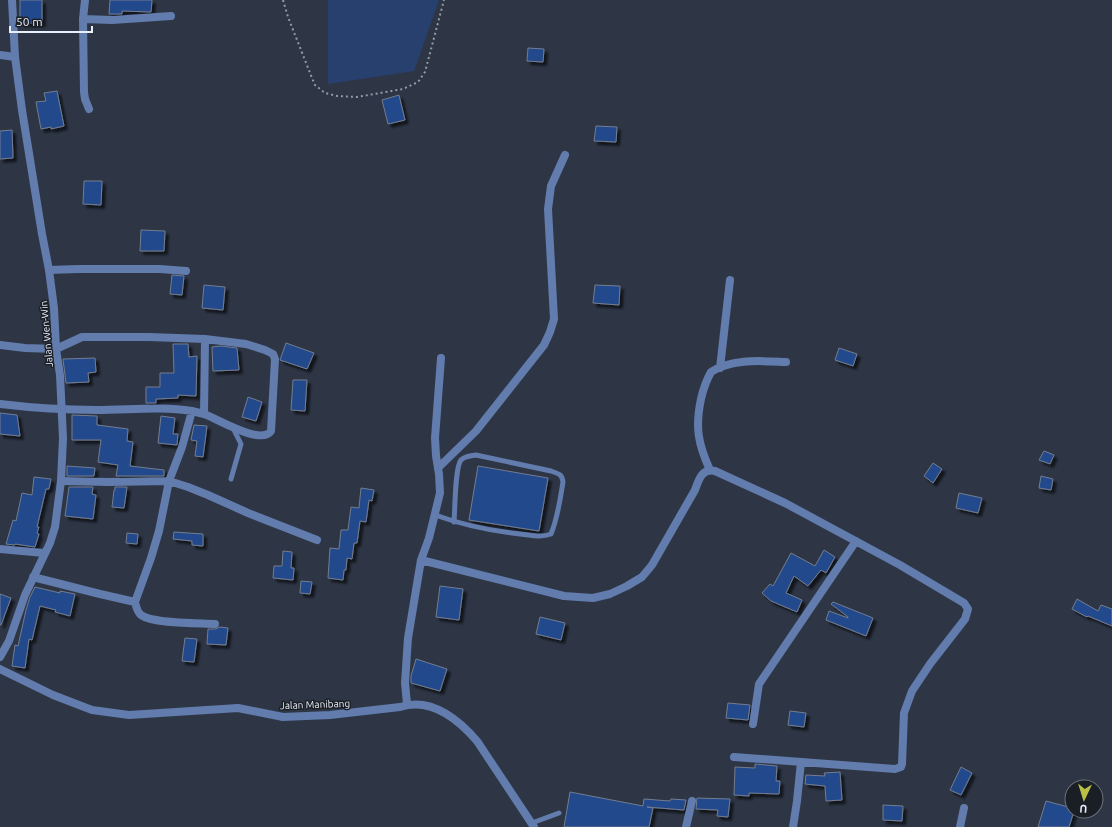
<svg xmlns="http://www.w3.org/2000/svg" width="1112" height="827" font-family="Ubuntu,sans-serif">
<style>
.green{fill:#28406e}
.building{fill:#24488c;stroke:#727d8f;filter:url(#shadow)}
.lines{fill:none;stroke-linecap:round;stroke-linejoin:round}
.path{stroke:#949ba8;stroke-width:2;stroke-dasharray:2 3;stroke-linecap:butt}
.service{stroke:#617cad;stroke-width:5}
.minor{stroke:#617cad;stroke-width:8}
.tertiary{stroke:#617cad;stroke-width:8}
.labels{text-anchor:middle;stroke-width:3;stroke-linejoin:round;paint-order:stroke}
.street-label{font-size:10px;fill:#eaf0fb;stroke:#1a1e25}
</style>
<defs>
<filter id="shadow"><feDropShadow dx="3.5" dy="3.5" stdDeviation="1" flood-color="#0009"/></filter>
</defs>
<rect width="100%" height="100%" fill="#2e3646"/>
<path class="green" d="M328 0H439L414 71 328 84Z"/>
<path class="building" d="M20 0H42V23H20Z
M110 0H152L151 12 122 11V14H109Z
M528 48 544 49 543 62 527 61Z
M57 91 64 126 51 129V127L41 129 36 102 46 101 44 93Z
M399 95 405 120 388 124 382 100Z
M596 126 617 127 616 142 594 141Z
M12 130 13 158 0 159V131Z
M84 181H102L101 205 83 204Z
M141 230 165 231 164 251H140Z
M172 275 184 276 182 295 170 294Z
M204 285 225 287 223 310 202 308Z
M595 285 620 286 619 305 593 303Z
M286 343 314 353 307 369 280 360Z
M173 344H188L189 357 197 356 196 396 178 395V398L156 399V403H146V387H160V373H174Z
M221 346 237 348 239 370 213 371 212 347Z
M839 348 857 354 853 366 835 360Z
M95 358 96 372 88 373 89 382 66 383 63 359Z
M293 380H307L305 411 291 410Z
M248 397 262 402 256 421 242 417Z
M0 413 17 415 20 436 0 434Z
M72 415 97 416V425L128 429 127 441 133 442 130 466 164 470V476H116L118 465 98 462 101 440H72Z
M161 416 175 418 173 434H178L177 445 158 443Z
M194 425 207 426 203 457 195 456 197 441 191 440Z
M1044 451 1054 455 1050 464 1039 460Z
M933 463 942 469 933 483 924 476Z
M67 466 95 468 94 476H67Z
M478 466 548 478 539 531 469 520Z
M1041 476 1053 479 1051 490 1039 488Z
M34 477 51 479 49 489H46L37 527H39L37 533 39 534 35 547 15 544V545L6 544 13 520 16 521 22 493 32 495Z
M69 487H93L92 494 96 495 93 519 65 516Z
M115 487H127L124 508 112 507 114 490H115Z
M361 488 374 490 372 501 369 500 366 522 360 521 357 543H354L352 559 347 558 346 570H344L343 580 328 578 330 548 339 549 341 530H348L351 507 359 508Z
M959 493 982 498 978 513 956 508Z
M174 532 203 534V546L192 545V541L173 539Z
M127 533 138 534 137 544 126 543Z
M824 550 835 557 826 573 821 570 808 586 794 576 786 593 802 600 797 612 771 601 762 593 770 584 773 586 791 553 815 566Z
M283 551 292 552 291 568H294L293 580 273 578 274 566H282Z
M301 581 312 582 310 594 300 593Z
M440 586 463 589 459 620 436 617Z
M35 587 60 593V591L75 594 70 616 55 612 56 610 40 606 32 640 29 639 25 668 12 666 15 645 18 646 26 610 30 597Z
M0 594 11 598 1 625H0Z
M1077 599 1098 611 1101 605 1112 609V626L1088 616 1087 617 1072 609Z
M833 602 873 618 866 636 826 620 829 611 848 618V617L831 604Z
M540 617 565 623 561 640 536 634Z
M220 627 228 628 226 645 207 644 208 629H215Z
M185 638 197 639 194 662 182 661Z
M416 659 447 669 440 691 411 683V676Z
M728 703 750 705 748 720 726 718Z
M790 711 806 713 804 727 788 725Z
M755 764 777 766 776 781H780L779 794 749 793V796L734 795 735 767 755 768Z
M961 767 972 773 961 795 950 790Z
M840 772 842 800 826 801 825 786 805 784 806 775 825 776 824 773Z
M570 792 643 806 644 799 670 801 671 799 686 800 684 810 647 807 653 808 649 827H564Z
M697 798 730 799 728 817 717 816 718 810 696 809Z
M1046 801 1072 808V811H1074L1069 827H1038Z
M883 805 903 806 902 821 883 820Z"/>
<g class="lines">
<path class="path" d="M283 0 288 17 312 78 315 85 325 93 337 96 357 97 403 89 418 82 425 72 444 0"/>
<path class="service" d="M231 479 241 444 233 428
M435 515C463 525 491 531 520 534 532 535 540 538 551 534 558 517 560 500 563 482 562 474 559 474 551 471L476 455C471 456 465 456 461 460 455 467 455 510 454 522
M532 823 559 813"/>
<path class="minor" d="M85 0 83 19 112 20 171 16
M83 19 84 92 85 99 89 109
M0 55 15 57
M49 270 78 269H160L186 271
M0 345 25 348 56 349 82 337H149L205 339 246 344 265 350 273 354 275 359 271 431C261 446 216 418 204 414 200 413 196 412 192 411 161 406 129 410 97 410 65 410 33 408 0 404
M720 368 730 280
M204 414 205 339
M438 468 476 431 544 345 550 332 554 319 548 209 551 186 565 155
M710 470C698 444 695 427 701 399 703 390 706 381 711 372 732 358 762 361 786 362
M61 481 109 482 169 481 188 487 208 495 248 513 317 540
M0 549 44 553
M421 560 564 596 593 598 610 594 627 586 642 577 652 565 695 490C699 479 702 468 715 471L785 503 900 565 964 603 968 609 965 619 930 664 912 691 904 713 902 764 901 767 895 769 734 757
M33 577 100 594 135 602C136 606 137 612 141 615 153 624 199 623 215 624
M135 602 151 558 159 531 169 481 182 447 192 411
M407 704 405 683 408 638 421 560 429 538 440 493 439 474 436 456 435 438 441 358
M753 724 759 684 856 541
M686 827 692 801
M793 827 797 801 801 762
M960 827 964 808"/>
<path class="tertiary" d="M0 657 9 641 25 595 50 543 55 527 61 481 63 438 60 375 56 349 54 308 49 270 42 234 22 110 15 57 12 0
M0 669 53 695 92 710 129 715 238 708 283 717 330 715 400 707C431 697 458 719 477 741L534 827"/>
</g>
<g class="labels">
<g class="street-label">
<text transform="translate(46 334) rotate(-95)" y="4">Jalan Wen-Win</text>
<text transform="translate(315 704) rotate(-2)" y="4">Jalan Manibang</text>
</g>
</g>
<g transform="translate(1084 799) rotate(184)"><circle r="19" fill="#1a1e25" stroke="#6d727b"/>
<path d="M0-3L7 15L0 10L-7 15Z" fill="#bac045"/>
<text y="-6" font-size="11" font-weight="bold" text-anchor="middle" fill="#eaf0fb">U</text>
</g>
<path d="M10 26v6h82v-6" fill="none" stroke="#eaf0fb" stroke-width="2"/>
<text x="16" y="26" font-size="12" fill="#eaf0fb" stroke="#1a1e25" stroke-width="3" paint-order="stroke">50 m</text>
</svg>
